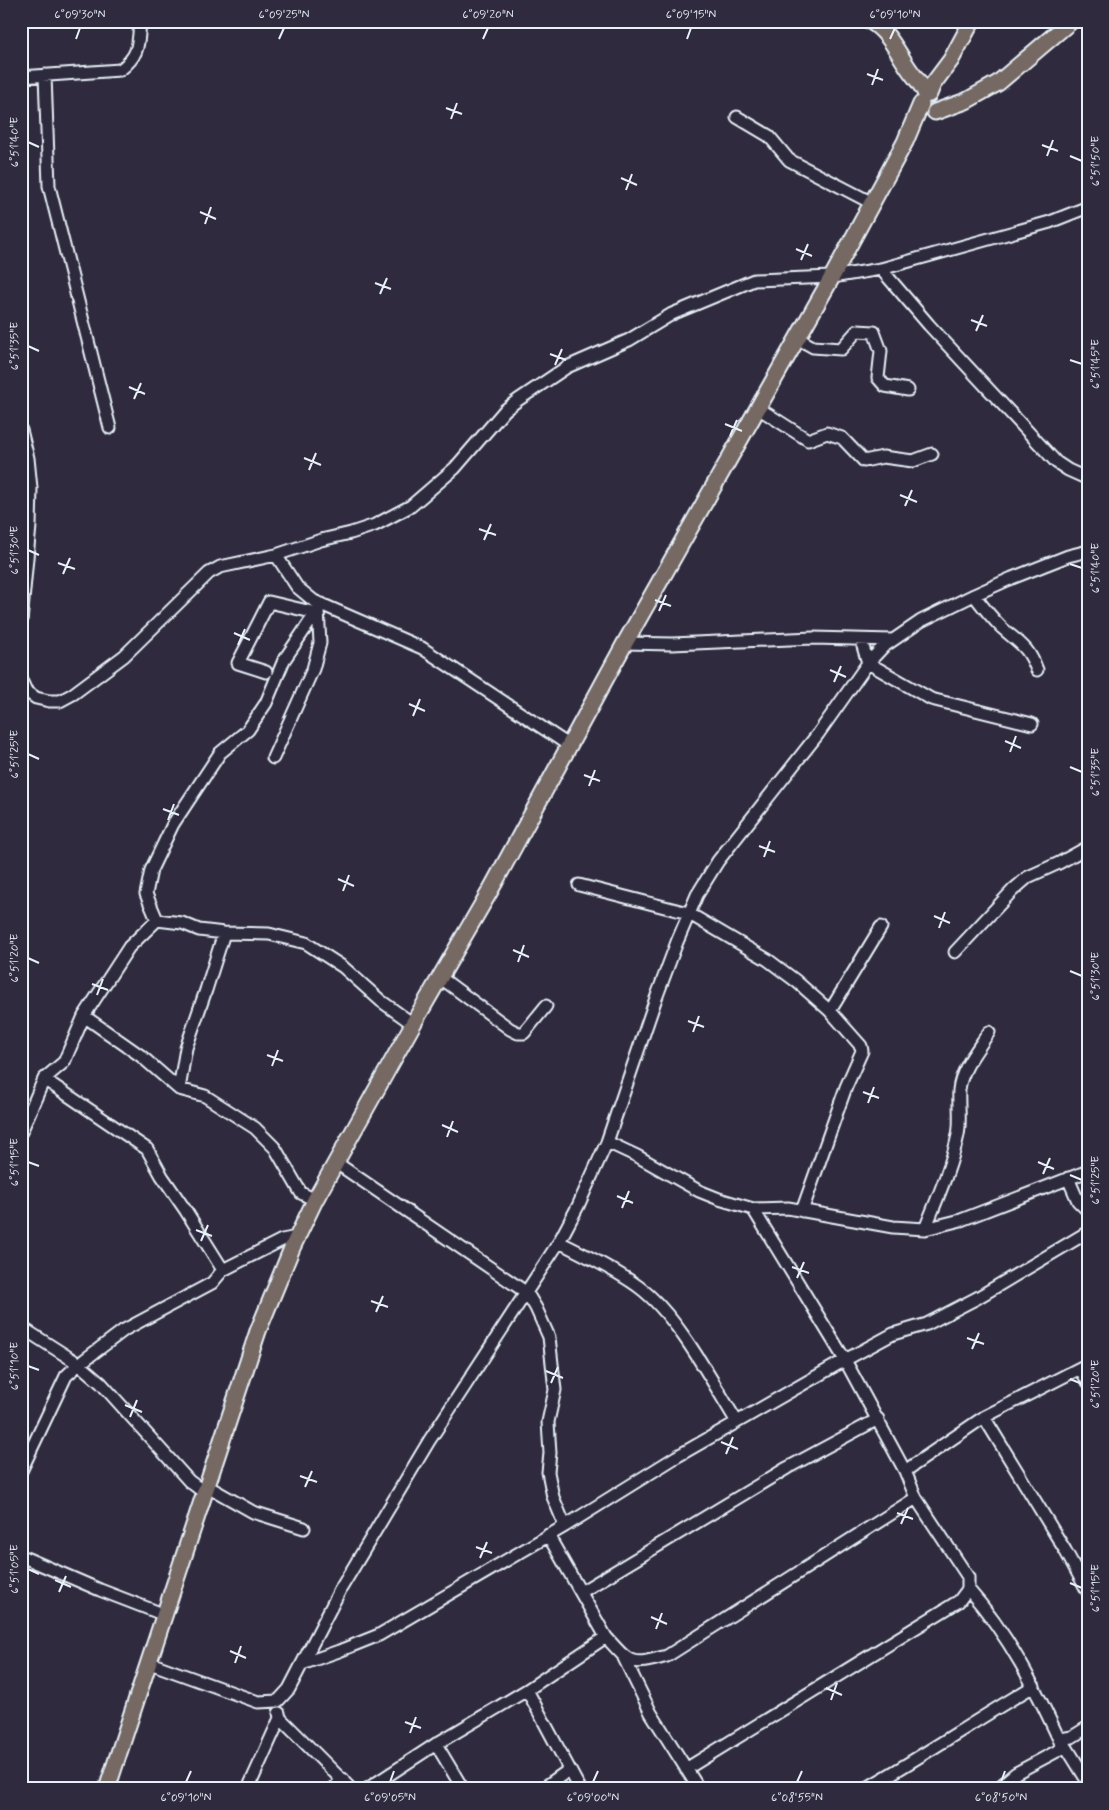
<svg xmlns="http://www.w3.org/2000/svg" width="1109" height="1810" font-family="Mynerve,sans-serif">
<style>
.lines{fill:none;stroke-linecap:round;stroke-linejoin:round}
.minor-casing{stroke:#e8f1f8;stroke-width:15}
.major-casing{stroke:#e8f1f8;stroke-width:19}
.minor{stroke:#2f2a3d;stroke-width:11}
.major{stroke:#766964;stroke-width:15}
.ticks{fill:none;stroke:#e8f1f8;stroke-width:2}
.neatline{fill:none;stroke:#e8f1f8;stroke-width:2}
.ticks-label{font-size:12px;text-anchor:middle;fill:#e8f1f8}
</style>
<rect width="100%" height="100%" fill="#2f2a3d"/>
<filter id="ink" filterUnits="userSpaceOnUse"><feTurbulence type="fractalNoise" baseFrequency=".02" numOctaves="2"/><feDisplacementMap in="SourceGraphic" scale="10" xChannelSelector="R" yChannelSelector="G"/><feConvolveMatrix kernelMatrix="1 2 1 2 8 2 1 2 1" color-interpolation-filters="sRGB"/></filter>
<g filter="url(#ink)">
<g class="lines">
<g class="minor-casing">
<path id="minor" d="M45 75 49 186 110 428
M21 77 120 70C140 55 138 44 140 21
M737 117 769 136 789 160 872 203
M881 269 929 325 1056 462 1068 470 1088 479
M797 338 813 347 841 349 857 331 874 332 881 351 878 378 885 386 908 390
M758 408 808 440 827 433 842 438 864 461 883 457 913 461 932 454
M21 430 28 458 31 488 30 526 21 622
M276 555 321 540 351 533 375 525 411 506 455 468 505 410 518 400 567 367 629 340 672 314 754 280 832 277 881 269 1050 222 1088 207
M974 595C983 607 992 618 1002 628 1020 644 1028 646 1037 670
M322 604 284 660 266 703 248 730 220 753 173 824 151 870 146 894 157 920 182 923 199 930 224 933 269 934 306 943 343 967 381 1001 413 1024
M861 640 868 663 931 699 1032 724
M625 643 672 644 813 638 892 640
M266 672 238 663 269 602 316 613
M21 680 26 691 36 698 49 701H60L73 694 124 656 209 573 220 567 276 555 297 587 314 601 422 648 570 746
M273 758 313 669 320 643 318 610
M579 885 688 913 768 960 796 981 830 1011 861 1046 862 1051 846 1087 802 1211
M955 952 1013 890 1028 877 1059 863 1088 847
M441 978 510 1029 518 1033H524L546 1006
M830 1011 881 927
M84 1016 141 1056 179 1089 205 1096 255 1128 275 1148 301 1193 315 1200
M44 1079 147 1149 162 1176 186 1211 223 1270
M179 1089 186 1048 206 990 224 933
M21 1132 44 1079 64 1062 84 1016 129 947 157 920
M607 1142 637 1156 699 1191 719 1199 753 1209 788 1208 893 1227 925 1229 961 1220 1088 1171
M335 1162 527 1293 536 1308 549 1337 555 1390 548 1422 550 1453 548 1472 553 1497 565 1526
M1068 1178 1078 1201 1088 1211
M925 1229C937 1199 951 1168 958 1135 961 1120 958 1105 959 1090 961 1069 978 1049 989 1032
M559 1242C585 1255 616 1270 639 1287 678 1316 711 1380 737 1422
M21 1327 79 1364 101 1383 189 1481 205 1493
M1080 1368 1088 1382
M984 1417 1065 1550 1088 1592
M21 1471 66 1376 79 1364 124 1330 212 1283 223 1270 282 1240 297 1237
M905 1471 984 1417 1088 1364
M207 1486 253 1512 304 1528
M548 1535 606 1637
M21 1556 100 1590 165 1615
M968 1589C1010 1636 1037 1691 1063 1748
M581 1592 787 1468 878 1419
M624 1658 651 1713 699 1789
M150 1663 258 1702 278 1701 289 1689 340 1590 429 1441 559 1242 578 1206 607 1142 655 1001 677 942 697 895 718 861 818 734 868 663 883 647 921 621 974 595 1012 578 1068 556 1088 551
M302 1664 339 1651 379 1635 565 1526 676 1457 845 1360 893 1334 927 1324 977 1298 1088 1232
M527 1690 580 1789
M280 1718 351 1789
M1062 1740 1088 1782
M436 1744 463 1789
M686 1769 959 1601 968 1589V1577L916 1498 905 1471 845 1360 753 1209
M248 1789 280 1718 279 1713
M333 1789 343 1779
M367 1789 436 1744 527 1690 606 1637C631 1665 631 1666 667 1656L916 1498
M542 1789 569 1770
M865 1789C922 1757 977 1719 1034 1686
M997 1789 1016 1773 1063 1748 1061 1739 1072 1737 1088 1727"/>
</g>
<g class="major-casing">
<path id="major" d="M870 21C889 32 897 52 909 69 915 78 922 84 926 95
M929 94 933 84 951 60 972 21
M935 112 966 101 998 83 1071 21
M107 1789 258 1331 292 1248 315 1200 413 1024 490 891 625 643 832 277 905 142 921 104"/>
</g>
<use href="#minor" class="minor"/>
<use href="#major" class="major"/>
</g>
</g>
<path class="ticks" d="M76 39 80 28M279 39 284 28M483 39 488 28M687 39 691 28M890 39 895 28M867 74 883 80M872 85 878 69M446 108 462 114M451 119 457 103M28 142 39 147M1042 145 1058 151M1047 156 1053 140M1070 156 1082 161M621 178 637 185M626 190 632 174M200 212 216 219M205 224 211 207M796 249 812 256M801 260 808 244M375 283 391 289M380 294 387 278M971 320 987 326M976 331 983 315M28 346 39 351M550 354 566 360M1070 360 1082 364M555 365 562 349M129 387 145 394M134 399 141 383M725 424 742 431M730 436 737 420M304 458 321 465M309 470 316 453M900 495 917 502M905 506 912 490M479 529 496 535M484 540 491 524M28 550 39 555M58 563 75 569M1070 564 1082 568M63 574 70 558M655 600 671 606M659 611 666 595M234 633 250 640M238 645 245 629M830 670 846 677M834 682 841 666M409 704 425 711M413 716 420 699M1005 741 1021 748M1010 752 1016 736M28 754 39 759M1070 767 1082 772M584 775 600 781M589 786 595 770M163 809 179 815M168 820 174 804M759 846 775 852M764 857 770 841M338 879 354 886M343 891 349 875M934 916 950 923M939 928 945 912M513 950 529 957M28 958 39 963M518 962 524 945M1070 971 1082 976M92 984 108 990M97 995 103 979M688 1021 704 1027M693 1032 699 1016M267 1055 283 1061M272 1066 278 1050M863 1092 879 1098M868 1103 874 1087M442 1125 458 1132M447 1137 453 1121M28 1162 39 1166M1038 1162 1054 1169M1043 1174 1050 1158M1070 1175 1082 1180M617 1196 633 1203M622 1208 629 1191M196 1230 212 1236M201 1241 208 1225M792 1267 809 1273M797 1278 804 1262M371 1301 388 1307M376 1312 383 1296M967 1338 984 1344M972 1349 979 1333M28 1366 39 1370M546 1371 563 1378M1070 1379 1082 1384M551 1383 558 1367M125 1405 142 1412M130 1417 137 1400M721 1442 738 1449M726 1454 733 1437M300 1476 317 1482M305 1487 312 1471M897 1513 913 1519M901 1524 908 1508M476 1547 492 1553M480 1558 487 1542M28 1569 39 1574M55 1580 71 1587M1070 1583 1082 1588M59 1592 66 1576M651 1617 667 1624M656 1629 662 1613M230 1651 246 1658M235 1663 241 1646M826 1688 842 1695M831 1700 837 1683M405 1722 421 1728M410 1733 416 1717M186 1782 191 1771M390 1782 394 1771M593 1782 598 1771M797 1782 802 1771M1001 1782 1005 1771"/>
<rect width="1109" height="1810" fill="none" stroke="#2f2a3d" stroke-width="55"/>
<rect x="28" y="28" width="1054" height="1754" class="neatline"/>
<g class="ticks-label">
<text x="80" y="18">6°09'30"N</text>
<text x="284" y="18">6°09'25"N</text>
<text x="488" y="18">6°09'20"N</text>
<text x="691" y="18">6°09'15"N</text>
<text x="895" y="18">6°09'10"N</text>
<text transform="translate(14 142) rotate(-90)" y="4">6°51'40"E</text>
<text transform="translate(1095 161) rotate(-90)" y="4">6°51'50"E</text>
<text transform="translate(14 346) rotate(-90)" y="4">6°51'35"E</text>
<text transform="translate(1095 364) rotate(-90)" y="4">6°51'45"E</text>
<text transform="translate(14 550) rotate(-90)" y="4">6°51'30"E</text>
<text transform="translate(1095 568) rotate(-90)" y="4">6°51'40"E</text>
<text transform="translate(14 754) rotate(-90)" y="4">6°51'25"E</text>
<text transform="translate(1095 772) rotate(-90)" y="4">6°51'35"E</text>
<text transform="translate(14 958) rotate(-90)" y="4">6°51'20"E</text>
<text transform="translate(1095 976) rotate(-90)" y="4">6°51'30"E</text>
<text transform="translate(14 1162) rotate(-90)" y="4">6°51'15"E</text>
<text transform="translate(1095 1180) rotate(-90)" y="4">6°51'25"E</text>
<text transform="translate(14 1366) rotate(-90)" y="4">6°51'10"E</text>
<text transform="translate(1095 1384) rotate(-90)" y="4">6°51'20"E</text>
<text transform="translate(14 1569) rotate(-90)" y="4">6°51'05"E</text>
<text transform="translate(1095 1588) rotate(-90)" y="4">6°51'15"E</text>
<text x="186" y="1801">6°09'10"N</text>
<text x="390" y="1801">6°09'05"N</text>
<text x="593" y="1801">6°09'00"N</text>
<text x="797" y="1801">6°08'55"N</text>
<text x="1001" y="1801">6°08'50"N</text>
</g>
</svg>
